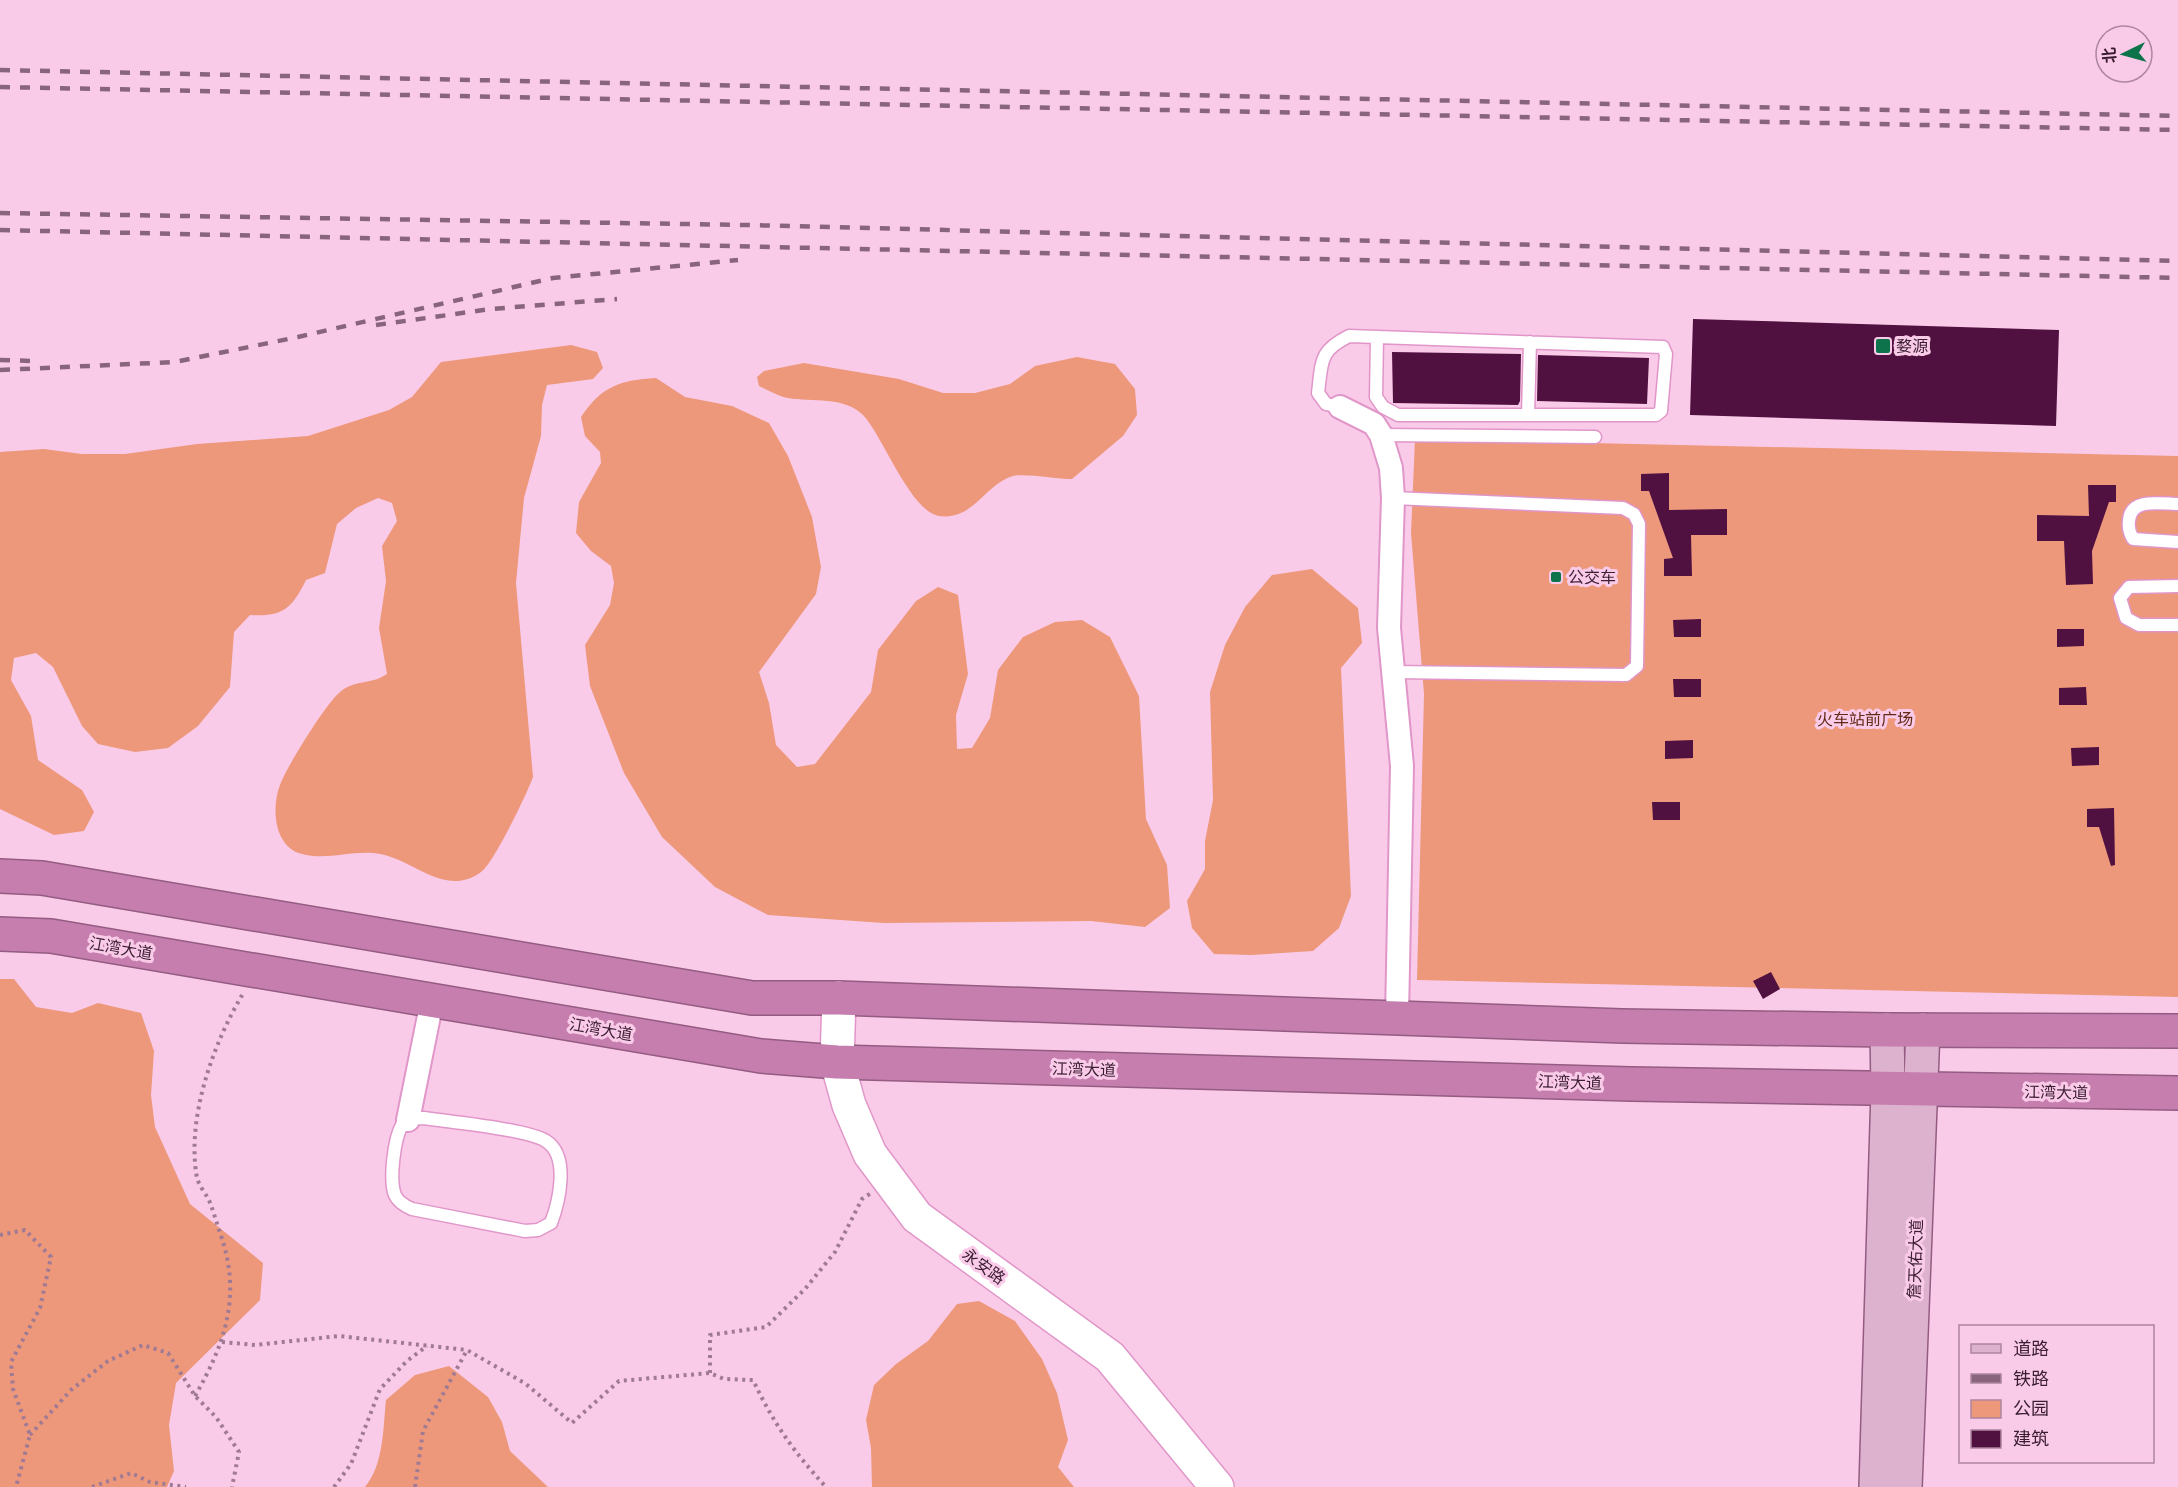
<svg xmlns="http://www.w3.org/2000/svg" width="2178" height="1487" font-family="'DM Sans','Noto Sans SC',sans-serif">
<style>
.green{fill:#ed987b}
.building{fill:#501140}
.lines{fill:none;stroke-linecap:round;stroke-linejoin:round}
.lane-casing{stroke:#e096c8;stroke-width:15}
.street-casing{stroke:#e096c8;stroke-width:26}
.secondary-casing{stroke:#e096c8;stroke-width:36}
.primary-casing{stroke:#945c82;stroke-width:36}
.highway-casing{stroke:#945c82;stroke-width:36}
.path{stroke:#a07a93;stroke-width:4;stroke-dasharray:3 4.5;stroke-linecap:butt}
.lane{stroke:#fff;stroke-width:12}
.street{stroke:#fff;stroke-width:22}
.secondary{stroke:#fff;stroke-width:33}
.primary{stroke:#dcb2ce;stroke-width:33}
.highway{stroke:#c57eae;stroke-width:33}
.rail{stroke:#89647d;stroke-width:4.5;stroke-dasharray:10 10;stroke-linecap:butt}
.poi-dot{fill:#0d734b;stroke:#facbe9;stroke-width:2}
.labels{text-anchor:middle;stroke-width:6;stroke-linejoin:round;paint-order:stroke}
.poi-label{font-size:16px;fill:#3a1d31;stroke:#facbe9;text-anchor:start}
.park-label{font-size:16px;fill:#622914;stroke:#facbe9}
.street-label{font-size:16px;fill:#3a1d31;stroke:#facbe9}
</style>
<rect width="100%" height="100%" fill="#facbe9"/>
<path class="green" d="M571 345 597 352 603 368 593 379 547 385 542 405 541 436 524 498 516 583 533 777C527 794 493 864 481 872 446 898 414 860 380 854 355 849 327 861 302 854 274 847 271 808 280 785 286 768 325 705 339 693 354 679 371 685 387 674L379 628 386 581 382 546 397 521 392 503 378 498 356 508 337 524 325 573 306 580C292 609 282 617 250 615L234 632 230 687 198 726 168 748 135 752 98 744 82 726 53 667 36 653 14 658 11 680 31 716 38 760 82 790 94 812 84 831 54 835 0 809V452L44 449 82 454H125L197 444 308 436 389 410 412 397 441 362Z
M1077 357 1115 364 1135 389 1137 415 1123 436 1072 479C1057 479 1026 473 1013 476 984 485 973 521 939 516 910 511 883 436 863 415 844 396 812 402 788 398 778 396 768 390 759 386L757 377 764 371 804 363 899 379 943 393H975L1010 384 1035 366Z
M656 378 685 397 732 406 769 423 788 456 812 517 821 567 816 594 759 672 769 703 776 745 797 767 815 764 871 692 878 650 916 601 938 587 958 595 968 674 956 715 957 749 972 748 990 718 998 670 1023 637 1055 622 1082 620 1110 637 1139 696 1146 819 1167 865 1170 908 1145 927 1091 921 884 923 768 915 715 887 662 837 624 773 590 686 585 645 610 605 614 583 611 566 591 551 576 533 579 502 601 463 600 452 585 436 581 417C602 386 620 380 656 378Z
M1415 439 2178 456V997L1417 980 1424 694 1411 533Z
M1312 569 1358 608 1362 643 1341 668 1351 896 1339 928 1313 951 1251 955 1214 954 1192 928 1187 901 1205 869V841L1213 800 1210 692 1225 645 1245 607 1272 575Z
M0 979H14L36 1007 72 1013 98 1003 141 1013 154 1051 151 1095 155 1127 190 1204 263 1263 260 1300 176 1383 169 1425 174 1471 167 1487H0Z
M979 1301 1015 1321 1042 1359 1057 1393 1068 1440 1058 1467 1074 1487H872L871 1448 866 1420 874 1385 896 1364 928 1341 957 1304Z
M449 1366 488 1397 502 1422 510 1451 548 1487H365C384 1464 383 1428 386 1400L415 1375Z"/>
<path class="building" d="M1693 319 2059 330 2056 426 1690 415Z
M1392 352 1521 354 1520 401 1518 405 1393 403Z
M1538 355 1649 358 1647 404 1537 401Z
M1669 473V510L1727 509V535H1691L1692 576H1664V559L1673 558 1649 491H1641V474Z
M2088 485H2116V502H2109L2092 551 2093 584 2066 585 2064 541H2037V515L2089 516Z
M1701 619V637H1674L1673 620Z
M2057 629H2084V646L2057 647Z
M1673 679H1701V697H1674Z
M2086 687 2087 705H2059V688Z
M1693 740V758L1665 759V741Z
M2099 747V765L2072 766 2071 748Z
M1652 802H1680V820H1653Z
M2114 808 2115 865 2111 866 2099 827H2087V809Z
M1771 972 1780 989 1763 999 1753 981Z"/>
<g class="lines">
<g class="lane-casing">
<path id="lane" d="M1340 407 1326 404 1318 393C1322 361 1319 351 1349 336L1663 347 1666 354 1661 411 1656 415H1398L1383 407 1376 397 1377 337
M1528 415 1530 342
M1381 435 1595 437
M1393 498 1623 508 1634 514 1639 524 1637 666 1626 675 1393 672
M2178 504C2162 504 2130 497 2129 521 2128 527 2130 534 2133 539L2178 542
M2178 586 2129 587 2120 598 2126 618 2139 625H2178
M424 1118C450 1122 526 1129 546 1141 570 1156 559 1202 551 1223L538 1230 525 1231 412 1209C405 1206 398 1202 395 1195 389 1180 394 1139 402 1125 407 1118 416 1118 424 1118Z"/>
</g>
<g class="street-casing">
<path id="street" d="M1340 407 1374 424 1381 435 1391 468 1393 498 1389 628 1402 766 1397 1016
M408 1120 432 1001"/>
</g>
<g class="secondary-casing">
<path id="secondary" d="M839 998 837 1062 849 1105 870 1154 917 1217 1110 1357 1217 1487"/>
</g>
<g class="primary-casing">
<path id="primary" d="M1876 1487 1888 1090 1887 1030
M1905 1487 1923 1030"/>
</g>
<g class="highway-casing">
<path id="highway" d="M0 876 42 878 752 998H839L1622 1026 1887 1030 2178 1031
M0 934 51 936 761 1056 837 1062 1631 1084 2178 1093"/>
</g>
<path class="path" d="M0 1235 25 1230 51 1257 40 1308 11 1362 13 1389 30 1435 16 1487
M222 1342 255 1345 339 1336 467 1350
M710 1373V1335L766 1327 805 1289 835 1252 862 1199 871 1193
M195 1396C226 1342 242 1294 220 1233 216 1221 213 1209 208 1198 204 1192 199 1185 197 1178 186 1119 213 1043 244 992
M30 1435 71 1390 108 1361 143 1345 168 1353 195 1396 216 1417 239 1452 232 1487
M92 1487 131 1473 150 1482 186 1487
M334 1487 351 1464 380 1389 407 1361 427 1346
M415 1487 423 1431 467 1350 526 1384 572 1423 619 1381 710 1373 724 1379 753 1380C774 1424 793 1451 826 1487"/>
<use href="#lane" class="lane"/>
<use href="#street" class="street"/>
<use href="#secondary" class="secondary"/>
<use href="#primary" class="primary"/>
<use href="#highway" class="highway"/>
<path class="rail" d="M0 70 2178 116
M0 87 2178 130
M0 213 746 225 2178 261
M0 230 2178 278
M376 325 491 309 617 299
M0 360 33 361
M0 370 175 362 298 337 553 278 738 260"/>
</g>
<g class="poi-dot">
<rect x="1875" y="338" width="16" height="16" rx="3"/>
<rect x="1550" y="571" width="12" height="12" rx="3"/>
</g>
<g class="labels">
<g class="poi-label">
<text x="1896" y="352">婺源</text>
<text x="1568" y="583">公交车</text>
</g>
<g class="park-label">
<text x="1865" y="725">火车站前广场</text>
</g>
<g class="street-label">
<text transform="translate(121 948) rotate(10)" y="6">江湾大道</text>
<text transform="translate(601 1029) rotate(10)" y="6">江湾大道</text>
<text transform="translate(1084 1069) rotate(2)" y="6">江湾大道</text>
<text transform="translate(1570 1082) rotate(2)" y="6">江湾大道</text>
<text transform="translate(2056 1092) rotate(1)" y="6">江湾大道</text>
<text transform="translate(1915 1259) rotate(-88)" y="6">詹天佑大道</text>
<text transform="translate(984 1266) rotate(36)" y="6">永安路</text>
</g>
</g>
<rect x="1959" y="1325" width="195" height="138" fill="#facbe9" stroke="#ad859f" stroke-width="1.5"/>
<rect x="1971" y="1344" width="30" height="9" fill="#dcb2ce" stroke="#ad859f" stroke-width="1.5"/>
<text x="2013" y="1355" font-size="18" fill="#3a1d31">道路</text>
<rect x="1971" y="1374" width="30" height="9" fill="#89647d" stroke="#ad859f" stroke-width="1.5"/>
<text x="2013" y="1385" font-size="18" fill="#3a1d31">铁路</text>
<rect x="1971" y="1400" width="30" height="18" fill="#ed987b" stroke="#ad859f" stroke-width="1.5"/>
<text x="2013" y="1415" font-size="18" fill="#3a1d31">公园</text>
<rect x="1971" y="1430" width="30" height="18" fill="#501140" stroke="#ad859f" stroke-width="1.5"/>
<text x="2013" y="1445" font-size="18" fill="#3a1d31">建筑</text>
<g transform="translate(2124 54) rotate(265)"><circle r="28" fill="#facbe9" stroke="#ad859f" stroke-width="1.5"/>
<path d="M0-4.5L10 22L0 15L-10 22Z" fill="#0d734b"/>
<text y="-9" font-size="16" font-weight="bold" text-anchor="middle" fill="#3a1d31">北</text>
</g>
</svg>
